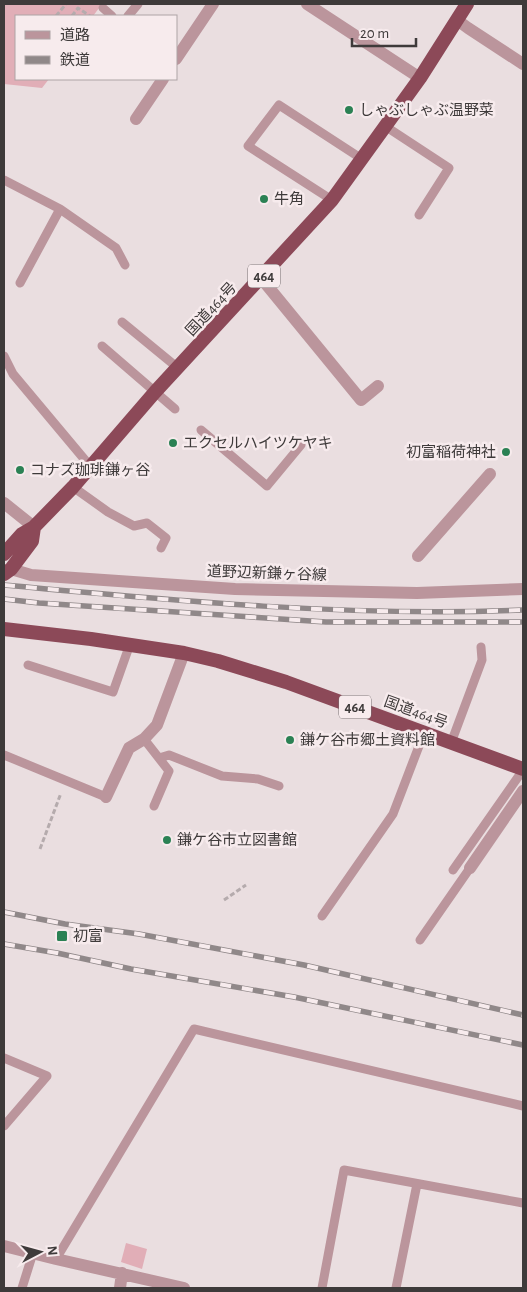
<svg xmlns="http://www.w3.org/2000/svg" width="527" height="1292" font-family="'Alegreya Sans','Noto Sans JP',sans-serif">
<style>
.green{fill:#e1aeb7}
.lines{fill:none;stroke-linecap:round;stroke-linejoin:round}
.path{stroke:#b5abad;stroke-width:3;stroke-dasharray:5 2.5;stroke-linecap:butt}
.service{stroke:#bb959c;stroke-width:9}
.pedestrian{stroke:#bb959c;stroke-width:12}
.minor{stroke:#bb959c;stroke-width:12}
.tertiary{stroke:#bb959c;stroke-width:12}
.trunk{stroke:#8c4958;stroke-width:14}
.rail-casing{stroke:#908889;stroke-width:5.5}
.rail{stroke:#f7ebed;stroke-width:4;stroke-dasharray:11;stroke-linecap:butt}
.poi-dot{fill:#2b8154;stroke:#f7ebed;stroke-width:2}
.labels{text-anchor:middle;stroke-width:5;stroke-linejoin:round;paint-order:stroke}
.shield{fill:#f7ebed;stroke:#766f70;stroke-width:1}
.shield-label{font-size:14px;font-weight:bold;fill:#3e3a3a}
.poi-label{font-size:15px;fill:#3e3a3a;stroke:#f7ebed;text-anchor:start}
.street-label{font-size:15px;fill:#3e3a3a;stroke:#f7ebed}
</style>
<rect width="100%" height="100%" fill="#eadee0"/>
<path class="green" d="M4 4H102L93 16H16V79H49L42 88 4 84Z
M126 1243 147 1249 142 1269 121 1262Z"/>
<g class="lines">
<path class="path" d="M56 16 66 4
M72 16 78 8 90 16
M40 849 61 793
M224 900 246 885"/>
<path class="service" d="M103 8 112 16
M128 16 138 4
M385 126 449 168 419 215
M4 180 60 209 116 248 125 265
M332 200 248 146 279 105 362 159
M20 283 60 209
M122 322 178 368
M102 346 175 409
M4 356 13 374 90 466
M201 430 267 486 301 445
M73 487 108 512 134 526 147 523 166 538 161 548
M28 665 113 692 130 644
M144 739 169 771 154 806
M451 743 482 660 481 647
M4 755 106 797
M159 758 169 755 222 776 258 779 279 786
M453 870 523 770
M322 916 393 814 424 733
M420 940 470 868
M4 1058 47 1076 4 1126
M56 1259 194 1029 523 1106
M22 1288 33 1253
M322 1288 344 1170 523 1203
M396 1288 417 1184"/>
<path class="pedestrian" d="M418 556 490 474"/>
<path class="minor" d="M307 4 420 78
M457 20 468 28 523 64
M176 59 213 4
M136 119 163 79
M261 278 361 400 378 386
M4 503 34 527
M106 797 129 748 144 739 157 725 184 653
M470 868 523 791
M4 1246 56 1259 184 1288
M120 1288 122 1273"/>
<path class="tertiary" d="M11 569 31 575 235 589 417 593 523 589"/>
<path class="trunk" d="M4 554 22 534 34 527 73 487 155 392 332 200 420 78 467 4
M4 574 11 569 32 541 34 527
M4 629 91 639 184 653 218 661 286 682 523 769"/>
<g class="rail-casing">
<path id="rail" d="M4 585C176 601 350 617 523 610
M4 599 39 603 326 622H523
M4 912 65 924 139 934 304 965 523 1015
M4 944 57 953 131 969 294 997 523 1045"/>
</g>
<use href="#rail" class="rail"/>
</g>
<g class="poi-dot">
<circle cx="349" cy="110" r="5"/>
<circle cx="264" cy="199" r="5"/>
<circle cx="173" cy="443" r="5"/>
<circle cx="506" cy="452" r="5"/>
<circle cx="20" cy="470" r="5"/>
<circle cx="290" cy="740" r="5"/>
<circle cx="167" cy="840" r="5"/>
<rect x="56" y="930" width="12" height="12" rx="2.5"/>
</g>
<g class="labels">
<g class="shield">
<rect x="248" y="264.5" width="32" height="23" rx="4"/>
<rect x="339" y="695.5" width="32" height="23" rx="4"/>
</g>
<g class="shield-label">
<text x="264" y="281">464</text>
<text x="355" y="712">464</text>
</g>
<g class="poi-label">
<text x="359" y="115">しゃぶしゃぶ温野菜</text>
<text x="274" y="204">牛角</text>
<text x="183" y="448">エクセルハイツケヤキ</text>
<text x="496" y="457" text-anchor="end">初富稲荷神社</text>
<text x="30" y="475">コナズ珈琲鎌ヶ谷</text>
<text x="300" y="745">鎌ケ谷市郷土資料館</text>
<text x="177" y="845">鎌ケ谷市立図書館</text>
<text x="73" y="941">初富</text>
</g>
<g class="street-label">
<text transform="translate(211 309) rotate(-47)" y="5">国道464号</text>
<text transform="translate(267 573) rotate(2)" y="5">道野辺新鎌ヶ谷線</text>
<text transform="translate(416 712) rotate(20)" y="5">国道464号</text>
</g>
</g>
<rect width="527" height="1292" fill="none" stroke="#3e3a3a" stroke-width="10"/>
<rect x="15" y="15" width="162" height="65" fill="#f7ebed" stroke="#ada4a5"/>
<rect x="25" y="31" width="25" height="8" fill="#bb959c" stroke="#ada4a5"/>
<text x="60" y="40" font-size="15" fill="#3e3a3a">道路</text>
<rect x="25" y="56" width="25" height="8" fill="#908889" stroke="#ada4a5"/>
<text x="60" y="65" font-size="15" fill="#3e3a3a">鉄道</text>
<g transform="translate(40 1252) rotate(84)" stroke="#f7ebed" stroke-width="4" paint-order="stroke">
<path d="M0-4L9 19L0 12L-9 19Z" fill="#3e3a3a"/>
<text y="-8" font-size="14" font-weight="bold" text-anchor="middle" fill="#3e3a3a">N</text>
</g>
<path d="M352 38v8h64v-8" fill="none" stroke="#3e3a3a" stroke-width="2.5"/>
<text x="360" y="38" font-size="15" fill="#3e3a3a" stroke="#f7ebed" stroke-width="4" paint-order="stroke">20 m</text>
</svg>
